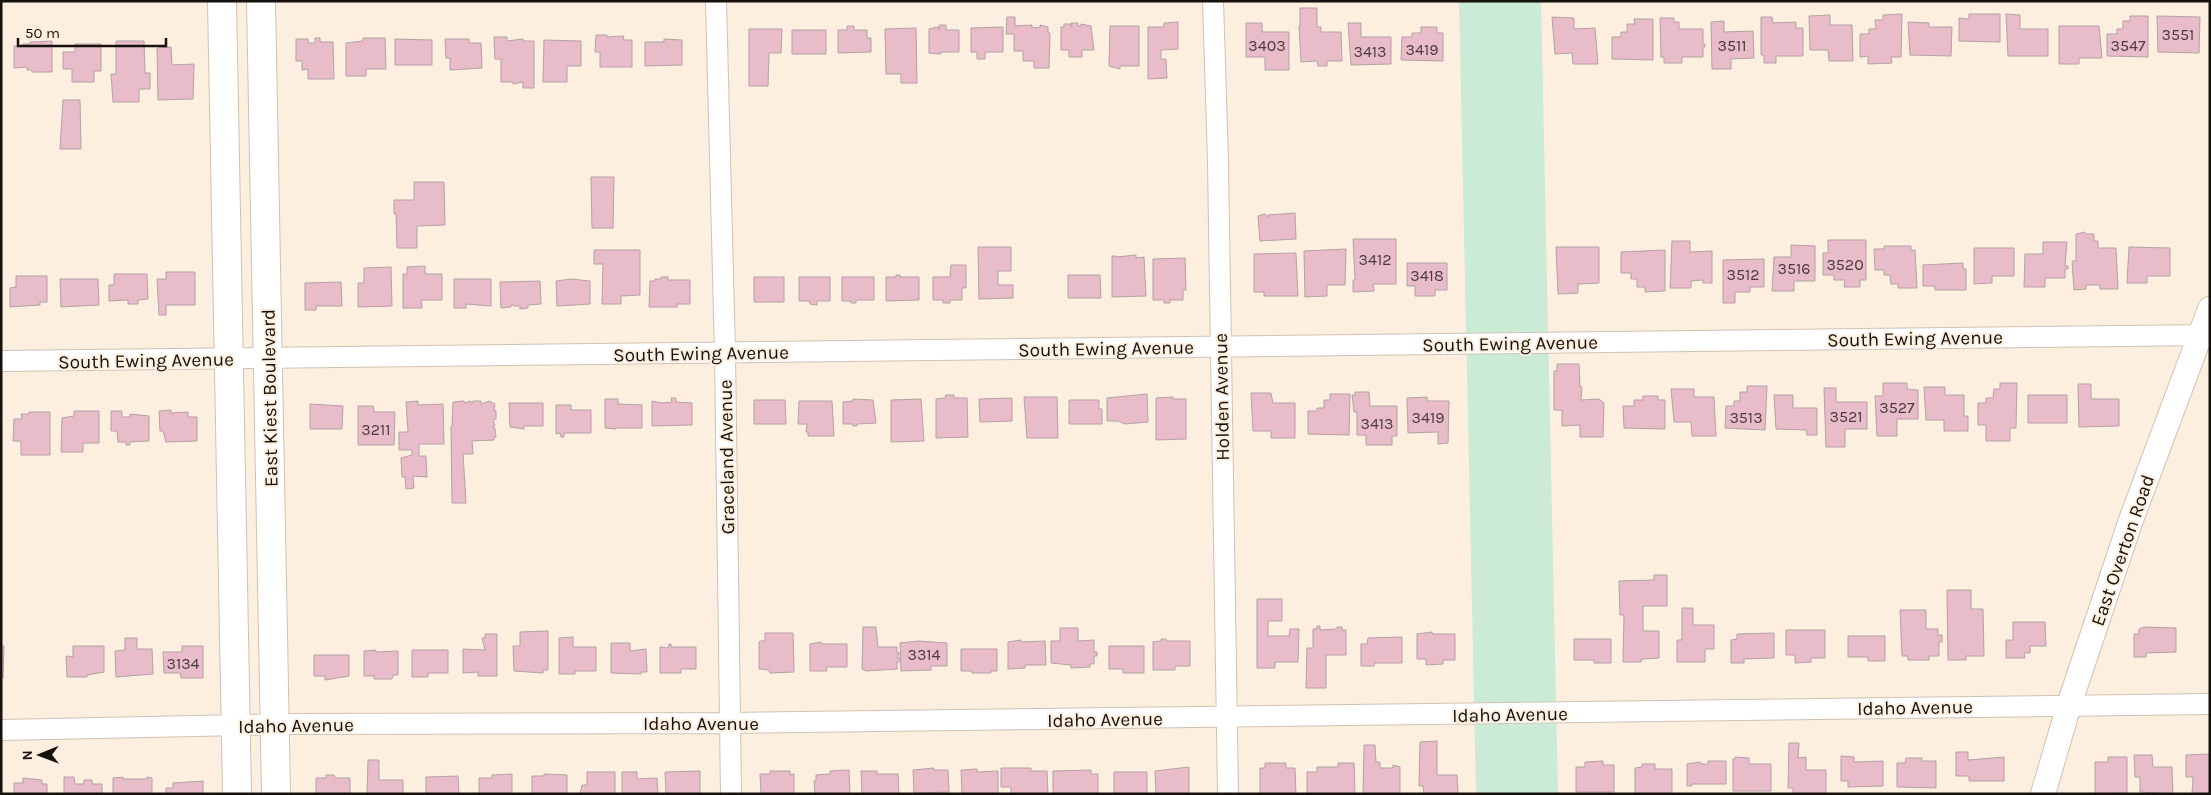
<svg xmlns="http://www.w3.org/2000/svg" width="2211" height="795" font-family="Karla,sans-serif">
<style>
.green{fill:#cbebd6}
.building{fill:#e8bcc9;stroke:#b5a1a6}
.lines{fill:none;stroke-linecap:round;stroke-linejoin:round}
.minor-casing{stroke:#d0c2b4;stroke-width:22}
.tertiary-casing{stroke:#d0c2b4;stroke-width:26}
.secondary-casing{stroke:#d0c2b4;stroke-width:30}
.minor{stroke:#fff;stroke-width:20}
.tertiary{stroke:#fff;stroke-width:24}
.secondary{stroke:#fff;stroke-width:28}
.labels{text-anchor:middle;stroke-width:4;stroke-linejoin:round;paint-order:stroke}
.number-label{font-size:16px;fill:#4b3c3c}
.street-label{font-size:19px;fill:#17120d;stroke:#fcefdf}
</style>
<rect width="100%" height="100%" fill="#fcefdf"/>
<path class="green" d="M1459 1H1541L1558 794H1476Z"/>
<path class="building" d="M1300 8H1317V27H1321V32H1341L1342 61H1327V66H1318L1317 61 1301 62 1299 26H1300Z
M1902 14 1901 57H1891L1892 63 1868 64V56L1860 57V34H1869V29H1876L1875 20H1883V15Z
M1969 14H2000V42L1959 41V18L1969 19Z
M2006 14 2020 15V29H2048V56H2008Z
M1830 15V25H1852L1853 61H1829L1828 50H1810L1809 16Z
M2130 16H2148V57L2107 56V34H2117V29H2123V21H2130Z
M2157 16 2200 17 2199 53 2158 52Z
M1007 17H1015V26L1032 25 1031 27 1040 28V25L1048 27V33H1050L1049 68H1034V61H1023V51H1014V34H1006Z
M1552 17 1574 18V29L1595 28 1598 64H1573L1572 53 1555 54Z
M1761 17H1772L1773 23 1796 22V28H1803V56H1776V63H1764V55H1761Z
M1660 18H1674V22H1679V29H1703V44H1705V47H1703V57H1682V63H1664V57H1661Z
M1634 19H1653V60L1612 59V37H1621V32H1627V24H1635Z
M1724 21V32L1753 31 1754 58 1731 59V69H1712L1711 22Z
M1178 22V49L1161 50V59H1166L1167 78 1148 79V27H1164V23Z
M1908 22 1929 23V27H1952L1951 56 1910 55Z
M1071 23H1078V26H1081V24L1091 26 1094 50H1082V57H1069V50H1061V27H1064V24H1070L1071 27Z
M1246 23H1262V32H1289V70H1265V57H1246Z
M1348 23H1361V37H1391V64L1351 65Z
M939 25H946V30H959V52H941V54L929 53V29L938 27 939 30Z
M847 26H854V30H867V38H871V52L838 53V30H847Z
M1110 26H1139V66H1120V69L1109 66Z
M2059 26H2099L2102 58H2079V64H2059Z
M1003 27V52H985V59H977V52H971V28Z
M1421 27H1437V33H1443V61L1401 60 1402 37H1412V33H1421Z
M916 28 917 83H901V74H886L885 29Z
M749 29H782L781 53H769L768 86H749Z
M792 30H826V54H792Z
M596 35H607V37L624 36 623 40H632V67H600V52H595Z
M494 37H507V41L523 39V41H534V88H523V82L513 84V82H501V59H495Z
M315 38H320V42H333L334 79H308V69L302 70V61H296V39H308V43H315Z
M363 38H385L386 69H366V76H346V43L363 41Z
M395 39 432 40V65H395Z
M445 39H469V43H481L482 68 450 70V58H446Z
M664 39 682 40V65L645 66V42H664Z
M544 40 581 41V66H567V82H543Z
M52 41V72H32V70H27V67L14 68V46H23V44H30V42Z
M116 41H144L145 73H150V89H139V102H113L111 74H116Z
M75 44H101V71H94V82H72V69H63V52H75Z
M171 47 172 65 194 64 193 99 158 100 157 48Z
M63 100H80L81 149H60Z
M591 177H614L613 228H592Z
M414 182H444L445 225 417 226V248H397L396 213 394 214V200H414Z
M1295 213 1296 239 1260 241 1258 216 1265 214 1268 218V215Z
M2085 232V234H2094V241H2098V248H2116L2118 289H2100V285H2086V289L2074 290 2072 261H2076V234Z
M1353 239H1396V284H1373L1374 291 1353 292V280H1355Z
M1828 240H1866V280H1860V287H1844L1845 280H1834V275H1823V253H1828Z
M1672 241H1690V252L1712 251V283H1703V280L1691 281V288H1670Z
M2043 242H2067L2065 266H2068V269H2065V278H2045V287H2024L2025 254H2043Z
M1791 245 1815 246V281H1794V291H1772L1774 257H1791Z
M1884 246H1911V251L1915 250 1917 288H1898V284H1891L1890 275H1884V270H1875L1874 249H1884Z
M978 247H1011V271H998V285H1013V298L979 299Z
M1556 247H1599V283L1578 284V293L1558 294Z
M2129 247 2170 248V276H2147V283H2127Z
M1974 248H2014V276H1992V283L1974 284Z
M1346 249 1345 285H1327V296L1305 297 1304 251Z
M594 250H640V295L621 296V304H602L603 264H594Z
M1665 250V291L1645 292V287H1637V279H1631V273H1621V252Z
M1296 253 1298 296H1264V292H1254V254Z
M1136 255V258L1144 257 1146 296 1112 297V256H1116V257Z
M1185 258 1186 290H1183V300H1170V303H1164V300H1153V259Z
M1764 259V287H1750V292H1735V303H1723V260Z
M1407 263H1447V290H1435V296H1415V286H1407Z
M1963 263V269H1966V290H1935V286H1923V265Z
M951 265H966V288H962V300H950V303H943V300H933V277H950Z
M425 266V274H442V300H421L422 308H403V274H407V267Z
M391 267 392 306 358 307V283H364V268Z
M166 272H195V305H166V315H159L157 279H166Z
M114 274H147L148 299 138 300V304H128V300L109 301V285H114Z
M896 275H900V277H919V300L886 301V277H896Z
M1068 275H1100L1101 298H1068Z
M16 276H47V302H40V305L10 307V288L16 287Z
M661 277H668V280H690V304H677V307H649L650 281H655V279H661Z
M754 277H784V302H754Z
M799 277H830V301H817V305L810 304V301H799Z
M842 277H874V300H856V303H851V301H842Z
M60 279H98L99 305 61 307Z
M454 279H491V306L466 304V308H454Z
M571 279 590 281V304L557 306 556 281Z
M540 281 541 304 528 305V308L520 309V306H514V305H511V307L501 308 500 282Z
M341 282 342 306H316V310H305V283Z
M1557 364H1579L1580 387H1582L1581 400 1599 399 1604 403 1603 437H1580V425L1562 426V410H1554V371H1557Z
M1883 383H1907V389L1918 390V419H1897V436H1877L1875 396H1883Z
M2000 383H2017L2016 428H2010V441H1986V425H1978V403H1986V398H1993L1994 389H2000Z
M2078 384H2091V399H2119V426L2079 427Z
M1747 386H1767L1765 430 1725 428 1726 406H1734V401H1740V392H1747Z
M1924 387H1945V395H1964V416H1968V431H1944V420H1926Z
M1824 388H1836V402H1867V429H1845V447H1826Z
M1671 389H1694V397H1714L1716 436H1692L1691 422H1674Z
M1355 392H1369L1370 406H1397V436H1392V445H1366V435H1357V412H1354L1352 395H1355Z
M1251 393H1271L1273 403H1295V438H1271V431H1253Z
M1147 394 1148 422 1125 424 1118 421H1107V398Z
M1330 394H1350L1349 435 1308 434V411H1317V408H1324V400H1330Z
M946 395H954V398H967L968 437 936 438V399L945 398Z
M1774 395H1793V408H1817V435H1807L1806 430 1776 429Z
M2028 395H2067V423H2028Z
M1643 396H1658V400H1665V429L1624 428 1623 406H1634V400H1643Z
M1024 397H1057L1058 438H1027Z
M1173 397V399H1186V439L1156 440V398Z
M1427 397V401H1449L1448 443 1438 444V432L1408 433 1407 398Z
M671 398H676V402L692 403V425L652 426V401L662 403 672 402Z
M1012 398V421L980 422 979 399Z
M605 399H618V404L642 405V428H616V429L605 428Z
M853 399 873 400 876 423 857 424V426H853V424H843V402L853 401Z
M921 399 924 441 891 442V400Z
M754 400H785L786 424H754Z
M1069 400H1099V409H1102V424H1069Z
M418 401V405L443 404 444 444H419V456H426L427 477 413 476 414 488 406 489 405 477H402L401 458 412 455V450H399V432H408L406 402Z
M464 401V403L471 401V403H473V401H481V404L489 401 495 404 494 411H496V419L493 420 495 426H493V428H495L496 437H494V440L472 441 473 454H463L466 503H452L451 427H452L453 402Z
M799 401H832L834 436H808V432H806L807 424H798Z
M509 403H543V426H524V429L510 427Z
M310 404 343 406 342 429H310Z
M556 405H571V410H591V433H564V437H561L560 433 556 434Z
M358 406H373L374 412H395L394 445H358Z
M171 410V413L188 412V417H197V441L166 442 163 431H160L159 411Z
M74 411H99V443H83V452H61L62 418 74 416Z
M111 411H122V417H130V414L149 416V441L130 442V445H126V442H118L117 431H111Z
M29 412H50V455H21V441H13L14 419H22L21 414H29Z
M1654 575H1667V606H1643V631H1659V658L1642 659 1641 662H1623L1624 615H1620L1619 581 1654 580Z
M1947 590H1971V609H1983L1984 656H1966V660H1948Z
M1257 599H1282V621H1268V636H1289L1290 629H1299L1298 662H1275V668H1257Z
M1682 608H1693V625H1714V649H1705V662H1677V640H1682Z
M1900 610H1926V629H1938V635H1942V642H1939V656H1929V660H1908V656H1902Z
M2013 622H2045L2046 646H2030V653H2024L2025 658H2006V640H2013Z
M1317 626H1320V630L1337 629V627H1342V630H1346V655H1326V688H1306L1307 648H1313V629H1317Z
M863 627H876L878 647H897V653H900L897 658H900V662H897V669L866 671 862 669Z
M2144 627 2176 628V652L2146 653V657H2134V634H2139V629Z
M1060 628H1078V641L1094 640V652H1097V656H1094V664H1090V667L1071 668V665L1051 663V641H1060Z
M1786 630H1825V658H1811V662L1795 663V655H1786Z
M548 631V670H543V673L514 671 513 646H520V632Z
M1432 632V634H1455V660H1443V664L1426 665V659H1417V634Z
M765 633H793L794 672 770 673 769 670 759 669V643L760 641H765Z
M1774 633V658L1744 659V663H1731V640L1737 639V634Z
M485 634H497V676H478V672L463 673V649L485 650 482 638H485Z
M1848 636H1885V661H1868V657H1848Z
M573 637V647H596V671H575V674H559V638Z
M1402 637V663H1375L1374 666H1361V644H1367L1368 638Z
M125 638H137V649H152L153 674 116 677 115 651 125 650Z
M1161 639H1166V641H1190V666H1175V670H1153V642L1161 641Z
M1574 639H1611V663H1594V660H1574Z
M1021 640V642L1045 641 1046 665H1025V668L1008 669V642Z
M918 641 947 643V666H931V670L901 671 900 643Z
M821 642V644H847V667H826L827 671H810V644Z
M611 643H630V651L646 649 647 672H641V674L611 673Z
M669 644H671V647H696V669H681V673H660V647L668 648Z
M1 646H4L3 678H1Z
M73 646H104V672L87 675V677H67L66 656 73 657Z
M182 646H203V678H181L180 673H164L163 652H182Z
M1109 646H1144V673H1123V669H1109Z
M961 649H997V671H991V673H972V671H961Z
M376 650V652L398 651V675H393L392 679H374V676H364V651Z
M412 650H448V673H428V677H412Z
M314 655H349V676L325 680V676H314Z
M1437 741V775H1457L1458 794H1424L1423 786H1419L1420 742Z
M1789 743H1799L1798 758 1806 757V770H1826V794H1793V788H1788Z
M1364 745H1375L1376 762H1380V768H1393V765L1400 767V794H1363Z
M1956 752H1968V760L2004 757V781H1969V776H1956Z
M2210 754V794H2192L2193 777H2186V755Z
M2134 755H2152L2153 767H2172L2173 794 2140 792V777H2135Z
M1841 756 1854 757V762L1883 761V786L1848 787V781H1841Z
M1735 757 1749 758V764H1771V791H1733V759H1735Z
M2108 757H2127V793L2095 794V762H2108Z
M1906 758H1922V761H1936V788L1897 787V763H1905Z
M368 760H379V780H403V794H367Z
M1603 761V765H1614V792H1576V767H1585V762Z
M1708 761H1726V784H1692V786H1687V764L1700 762 1701 764H1708Z
M1265 763H1286V768H1295L1296 794H1260V768H1265Z
M1338 763H1354L1355 794H1307V772H1317V767H1338Z
M1642 764H1655V769H1672V794H1635V768L1642 767Z
M1189 767V794H1156L1155 771Z
M934 768V770H948L949 792 914 793 913 770Z
M1001 768H1031V771H1047L1048 794H1011V787H1001Z
M977 769V772L998 771V794H962L961 770Z
M849 770 850 794H815L814 781H816V775L830 774V771Z
M1091 770V774H1098V793H1053V771Z
M700 771V794H666L665 772Z
M770 771H790V775L794 774V794H761L760 774H770Z
M861 771H877V774H898L899 794H862Z
M587 772H615V794H580L582 785H587Z
M622 772H637V779L657 778 658 794H622Z
M1114 772H1147V794H1114Z
M512 774V794H479V778H492V775Z
M544 774 567 775V794H532V776H544Z
M326 775H334L335 778H350V794H316V778H326Z
M458 776 459 794H426V777Z
M64 777H74L75 784H84V780H92V784H102V794H64Z
M123 777V779H147V777L152 778V794H113V778Z
M23 778 42 780V784H47V794H14V783H23Z
M203 781V794H166V788H173V783Z"/>
<g class="lines">
<g class="minor-casing">
<path id="minor" d="M716 1 725 353 731 794
M1213 1 1218 162 1228 794
M1 361 2210 335
M1 730 296 724 729 723 2210 704"/>
</g>
<g class="tertiary-casing">
<path id="tertiary" d="M2043 794 2069 705 2131 520 2210 309"/>
</g>
<g class="secondary-casing">
<path id="secondary" d="M222 1 237 794
M261 1 276 794"/>
</g>
<use href="#minor" class="minor"/>
<use href="#tertiary" class="tertiary"/>
<use href="#secondary" class="secondary"/>
</g>
<g class="labels">
<g class="number-label">
<text x="2178" y="40">3551</text>
<text x="1267" y="51">3403</text>
<text x="1732" y="51">3511</text>
<text x="2128" y="51">3547</text>
<text x="1422" y="55">3419</text>
<text x="1370" y="57">3413</text>
<text x="1375" y="265">3412</text>
<text x="1845" y="270">3520</text>
<text x="1794" y="274">3516</text>
<text x="1743" y="280">3512</text>
<text x="1427" y="281">3418</text>
<text x="1897" y="413">3527</text>
<text x="1846" y="422">3521</text>
<text x="1428" y="423">3419</text>
<text x="1746" y="423">3513</text>
<text x="1377" y="429">3413</text>
<text x="376" y="435">3211</text>
<text x="924" y="660">3314</text>
<text x="183" y="669">3134</text>
</g>
<g class="street-label">
<text transform="translate(1915 338) rotate(-1)" y="7">South Ewing Avenue</text>
<text transform="translate(1510 343) rotate(-1)" y="7">South Ewing Avenue</text>
<text transform="translate(1106 348) rotate(-1)" y="7">South Ewing Avenue</text>
<text transform="translate(701 353) rotate(-1)" y="7">South Ewing Avenue</text>
<text transform="translate(146 360) rotate(-1)" y="7">South Ewing Avenue</text>
<text transform="translate(1221 397) rotate(-91)" y="7">Holden Avenue</text>
<text transform="translate(269 398) rotate(-91)" y="7">East Kiest Boulevard</text>
<text transform="translate(726 457) rotate(-91)" y="7">Graceland Avenue</text>
<text transform="translate(2122 550) rotate(-71)" y="7">East Overton Road</text>
<text transform="translate(1915 707) rotate(-1)" y="7">Idaho Avenue</text>
<text transform="translate(1510 714) rotate(-1)" y="7">Idaho Avenue</text>
<text transform="translate(1105 719) rotate(-1)" y="7">Idaho Avenue</text>
<text x="701" y="730">Idaho Avenue</text>
<text transform="translate(296 725) rotate(-1)" y="7">Idaho Avenue</text>
</g>
</g>
<rect width="2211" height="795" fill="none" stroke="#17120d" stroke-width="5"/>
<g transform="translate(40 755) rotate(269)" stroke="#fcefdf" stroke-width="4" paint-order="stroke">
<path d="M0-4L9 19L0 12L-9 19Z" fill="#17120d"/>
<text y="-8" font-size="14" font-weight="bold" text-anchor="middle" fill="#17120d">N</text>
</g>
<path d="M18 38v8h148v-8" fill="none" stroke="#17120d" stroke-width="2.5"/>
<text x="25" y="38" font-size="15" fill="#17120d" stroke="#fcefdf" stroke-width="4" paint-order="stroke">50 m</text>
</svg>
